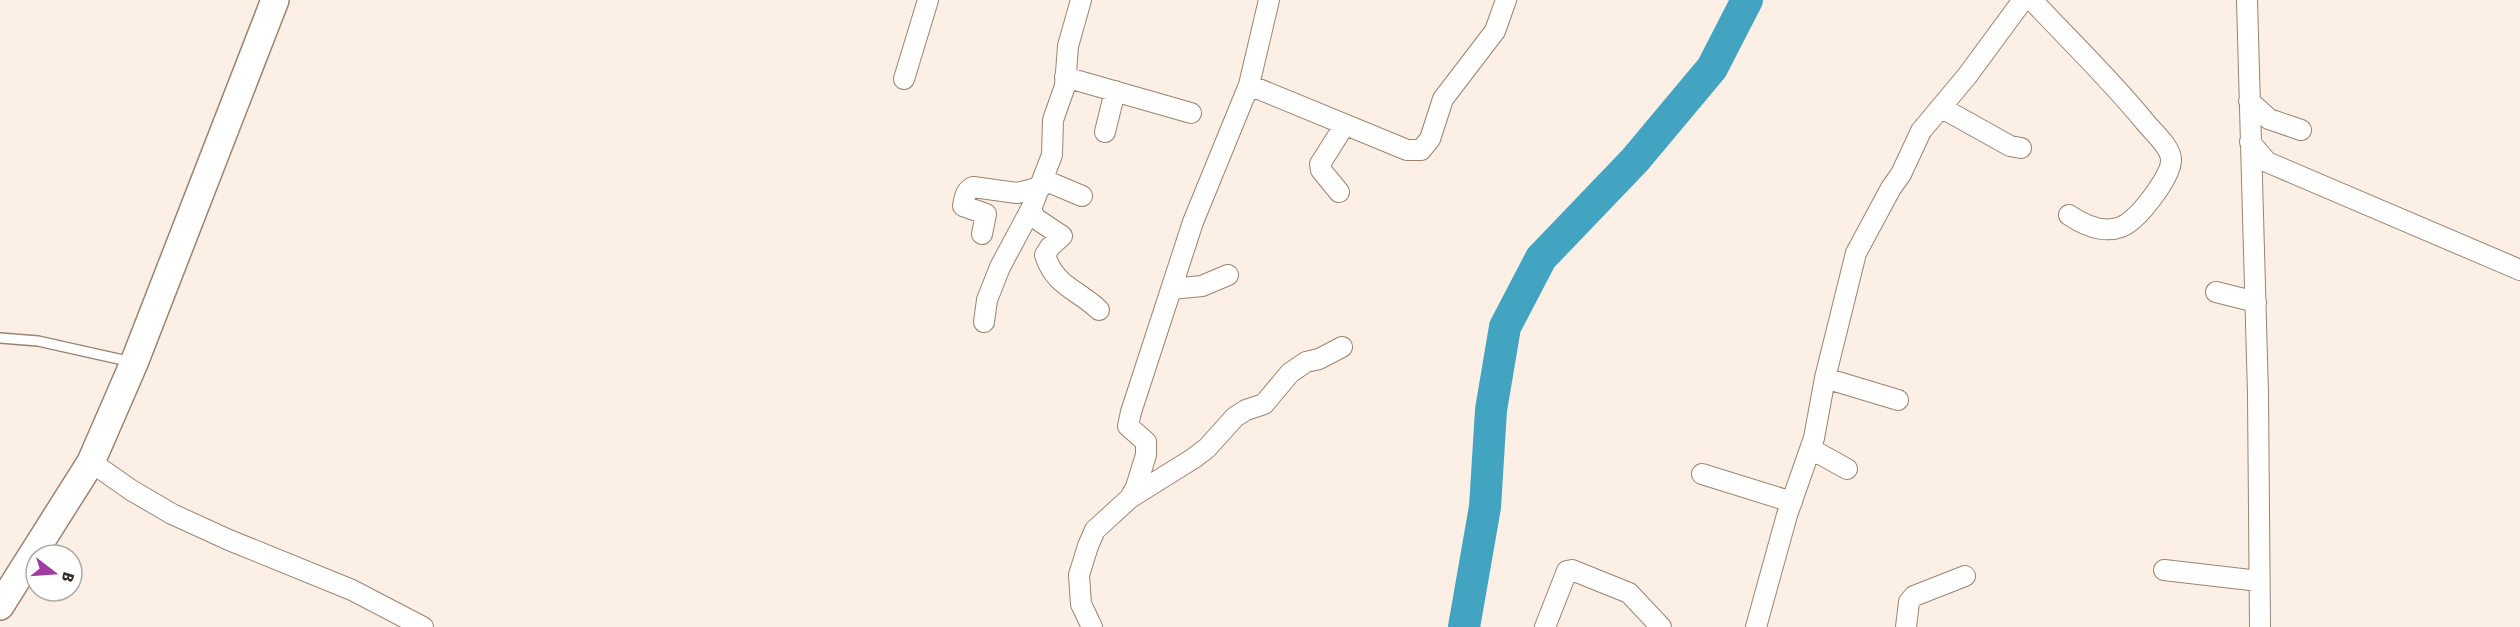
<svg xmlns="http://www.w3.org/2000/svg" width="2520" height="627" font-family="'Fira Sans Condensed',sans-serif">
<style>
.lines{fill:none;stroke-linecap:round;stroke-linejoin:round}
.river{stroke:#43a4c2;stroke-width:32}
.lane-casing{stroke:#9d836e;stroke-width:12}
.street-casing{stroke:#9d836e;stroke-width:22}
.secondary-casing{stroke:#9d836e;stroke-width:30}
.lane{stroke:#fff;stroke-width:9}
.street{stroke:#fff;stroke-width:20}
.secondary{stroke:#fff;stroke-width:27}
</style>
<rect width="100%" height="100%" fill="#fbefe6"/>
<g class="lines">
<path class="river" d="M1464 627 1485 507 1491 410 1505 327 1541 258 1635 160 1712 68 1747 0"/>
<g class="lane-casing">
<path id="lane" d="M0 338 38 341 132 362"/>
</g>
<g class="street-casing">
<path id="street" d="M2032 0C2070 41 2110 79 2145 122 2153 132 2170 146 2171 159 2172 175 2144 210 2132 220 2113 237 2088 228 2069 215
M2247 0 2258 394 2260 627
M1065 77 1191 113
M904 79 928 0
M1249 85 1407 150H1421L1430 139 1443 99 1495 31 1506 0
M2249 101 2269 119 2301 130
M1942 108 2010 146 2021 148
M1105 132 1115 91
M2250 142 2267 162 2520 270
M1044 180 1082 196
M1339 192 1321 170 1320 164 1344 126
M1031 209 1035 218 1062 236 1050 247 1045 255C1055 287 1079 290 1099 310
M982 234 986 214 963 206C965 197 965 191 973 187L1017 193 1041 187
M1171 289 1202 286 1228 275
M2216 292 2256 302
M984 322 987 300 1000 267 1031 209 1052 155 1053 120 1065 86 1068 46 1081 0
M1825 378 1898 400
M1811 449 1847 469
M91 462 131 490 172 514 229 540 352 590 423 627
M1702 474 1792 502
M1130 498 1194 458 1207 448 1235 417 1246 410 1264 404 1290 373 1306 362 1319 359 1342 347
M2164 570 2259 581
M1092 627 1081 604 1079 575 1088 546 1095 530 1130 498 1136 487 1146 455V442L1128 426 1131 412 1193 222 1249 85 1269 0
M1545 627 1567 571 1572 570 1629 593 1661 627
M1756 627 1787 515 1814 438 1825 378 1856 253 1891 188 1901 174 1921 131 1967 76 2023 0
M1906 627 1909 602 1914 596 1965 576"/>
</g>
<g class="secondary-casing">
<path id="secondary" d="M0 606 91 462 134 363 275 0"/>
</g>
<use href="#lane" class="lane"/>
<use href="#street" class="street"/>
<use href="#secondary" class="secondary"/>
</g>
<g transform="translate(54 573) rotate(107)"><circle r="28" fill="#ffffff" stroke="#afaba7" stroke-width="1.5"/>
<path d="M0-4.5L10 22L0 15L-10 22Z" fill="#a03ba0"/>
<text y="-9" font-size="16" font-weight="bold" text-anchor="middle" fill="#372c23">B</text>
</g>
</svg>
